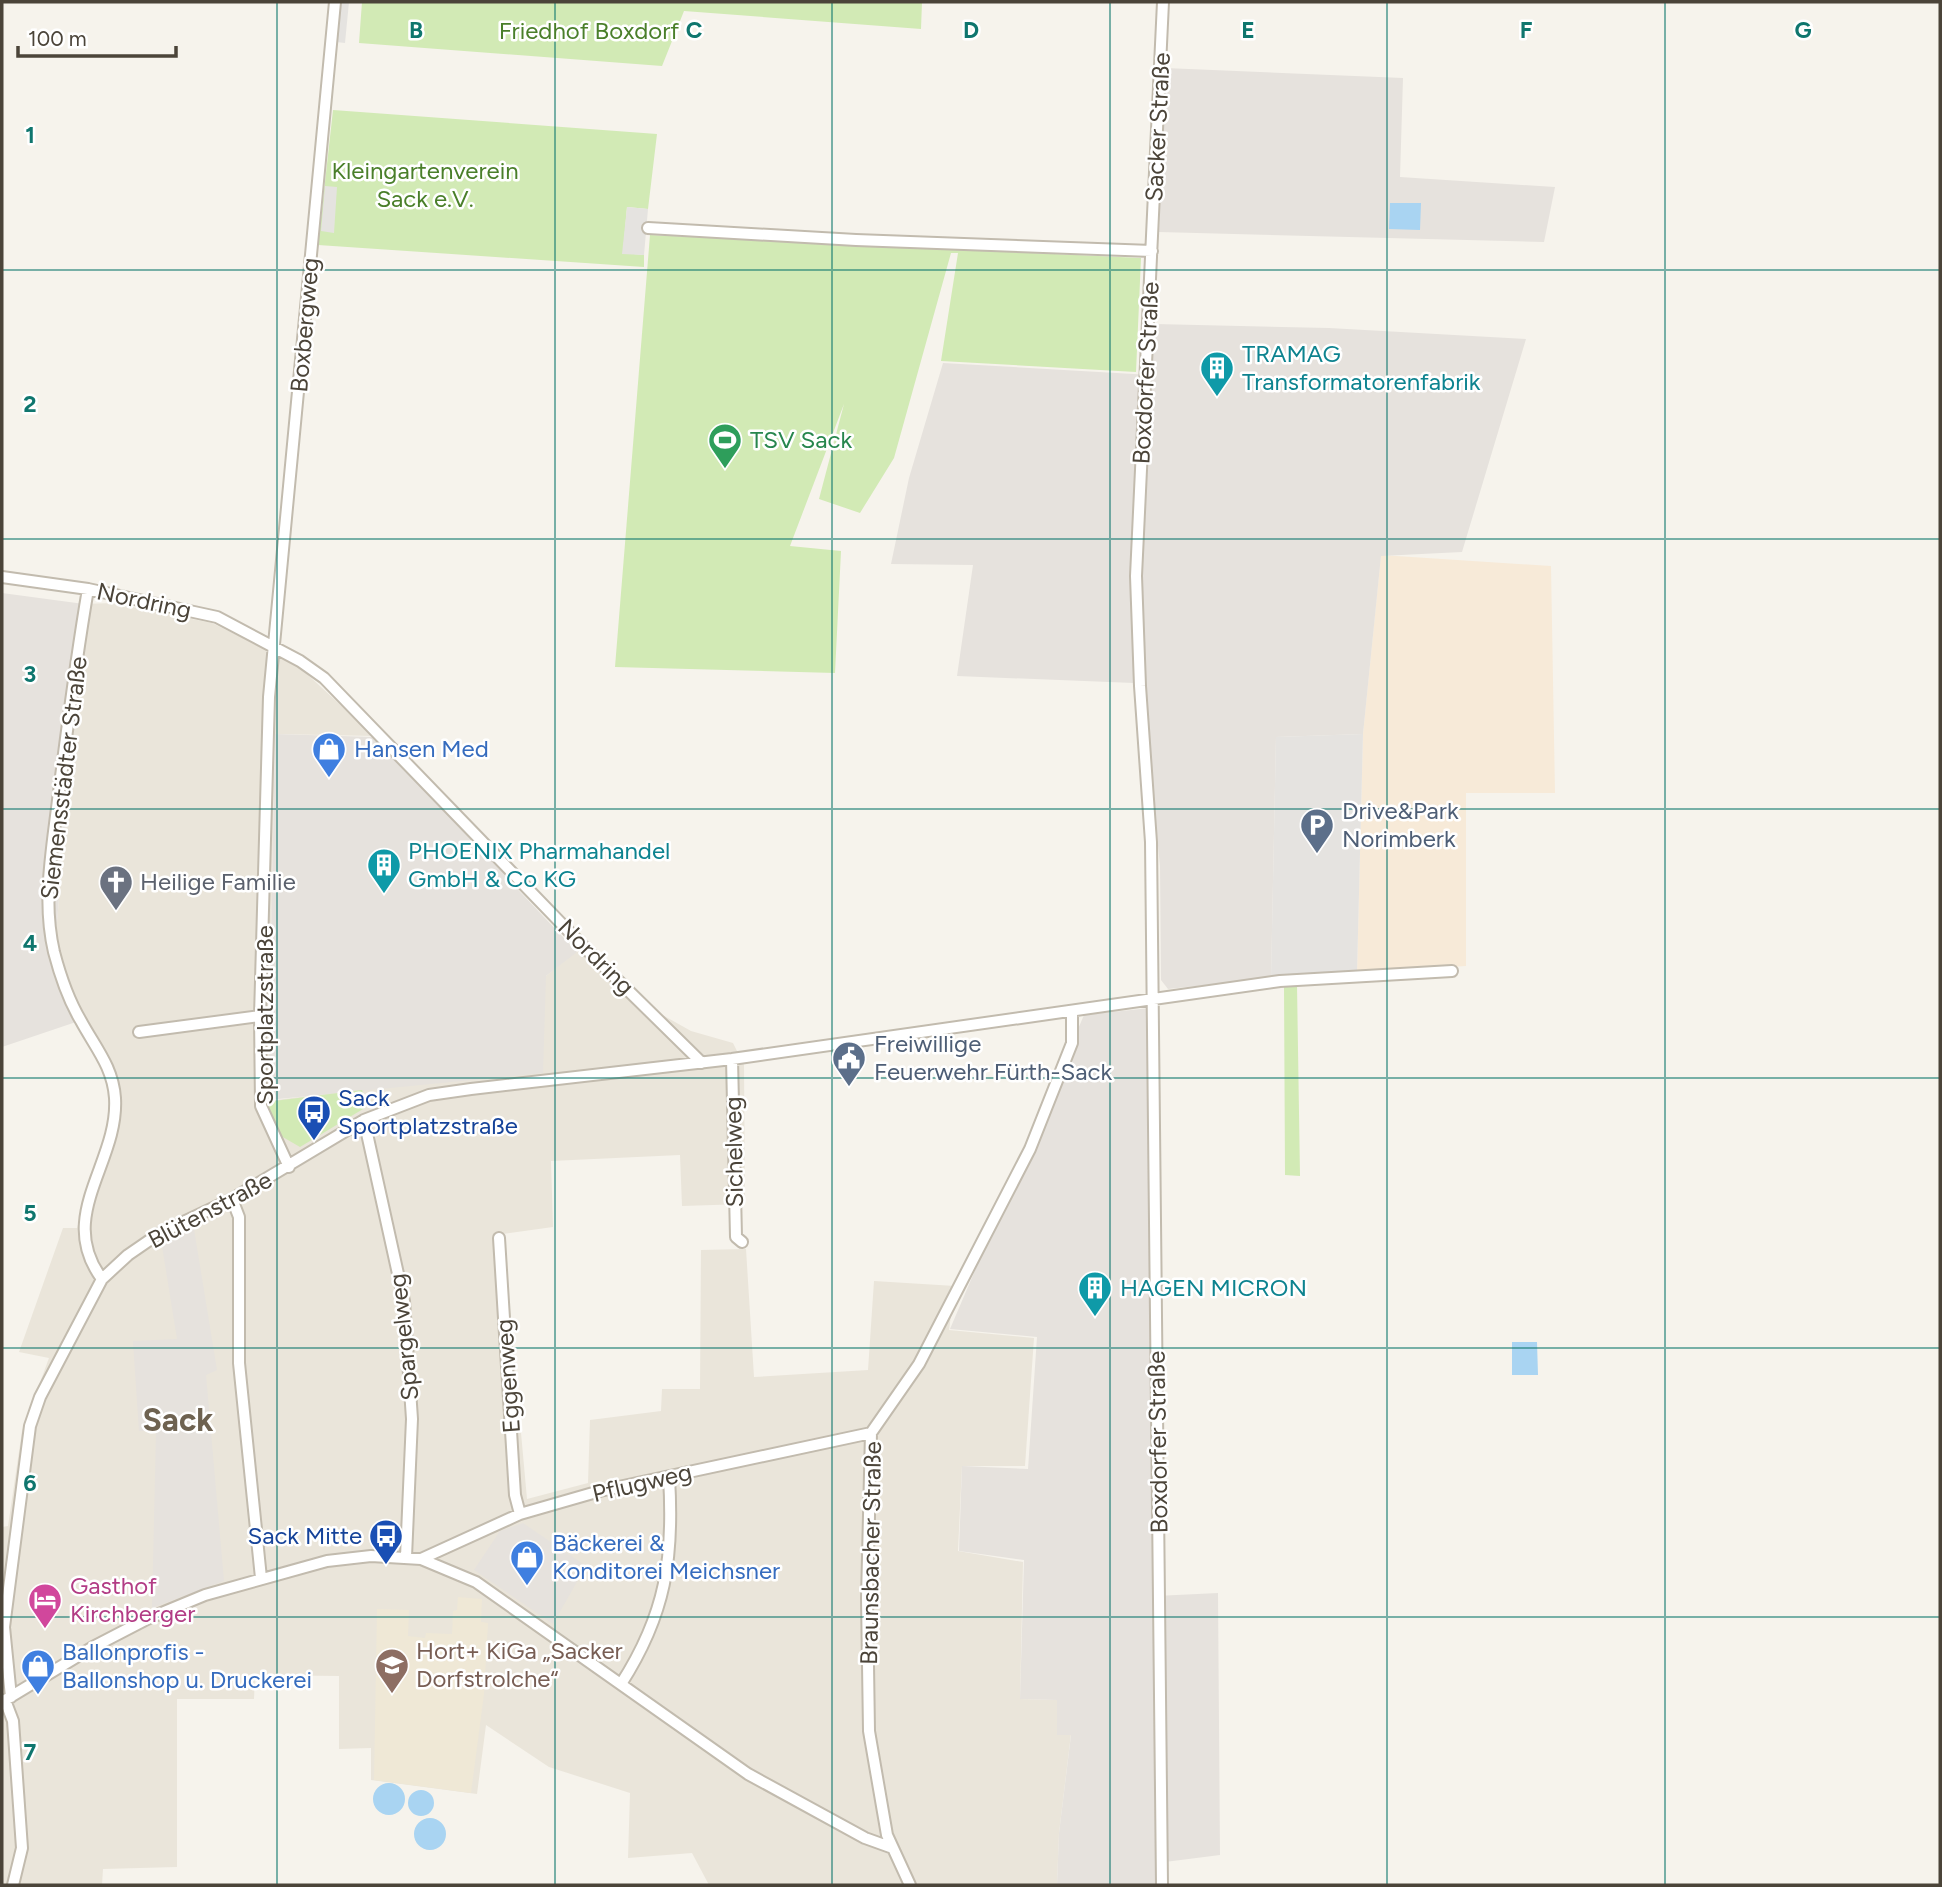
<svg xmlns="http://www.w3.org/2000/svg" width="1942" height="1887" font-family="Figtree,sans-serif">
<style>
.residential{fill:#eae5da}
.commercial{fill:#f7ead8}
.industrial{fill:#e6e2dd}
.education{fill:#efe8d6}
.green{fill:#d2eab5}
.parking{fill:#e5e3e0}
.water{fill:#a9d4f2}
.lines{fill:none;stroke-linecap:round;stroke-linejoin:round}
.street-casing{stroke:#c2bbae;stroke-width:14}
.street{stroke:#fff;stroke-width:10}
.grid{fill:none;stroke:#0f766e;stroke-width:2;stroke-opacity:0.55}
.labels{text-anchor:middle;stroke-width:5;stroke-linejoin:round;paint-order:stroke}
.park-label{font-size:24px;fill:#4a7f2a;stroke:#fff}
.street-label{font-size:24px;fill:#4b4439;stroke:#fff}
.culture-label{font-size:24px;fill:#0d838f;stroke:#fff;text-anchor:start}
.leisure-label{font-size:24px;fill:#27864d;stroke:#fff;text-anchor:start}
.shop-label{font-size:24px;fill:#366cbe;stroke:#fff;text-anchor:start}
.service-label{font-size:24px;fill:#4e5e75;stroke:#fff;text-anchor:start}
.worship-label{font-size:24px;fill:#5b616d;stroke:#fff;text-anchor:start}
.transit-label{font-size:24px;fill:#164399;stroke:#fff;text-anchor:start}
.hotel-label{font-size:24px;fill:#b23c85;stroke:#fff;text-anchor:start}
.education-label{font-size:24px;fill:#785e54;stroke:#fff;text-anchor:start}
.district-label{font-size:32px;font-weight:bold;fill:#6e6250;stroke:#fff}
.grid-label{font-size:23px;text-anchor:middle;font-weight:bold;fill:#0f766e;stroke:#fff;stroke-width:5;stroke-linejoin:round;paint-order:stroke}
</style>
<rect width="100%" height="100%" fill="#f6f3ec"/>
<path class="residential" d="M112 603 212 623 295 663 374 736 275 734 268 1101 371 1088 546 976 586 943 650 1008 691 1031 733 1043 744 1065 745 1204 682 1206 680 1155 551 1161 553 1227 503 1234 527 1499 588 1483 590 1420 661 1411 662 1389H700L701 1250 746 1249 754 1377 868 1370 874 1281 955 1286 949 1330 1034 1338 1025 1466H962L958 1551 1023 1562 1020 1699 1057 1700 1071 1734 1059 1833 1057 1885H709L692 1853 628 1858 630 1793 549 1767 486 1725 477 1794 371 1780V1748L339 1749V1676L255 1675 254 1699H177V1867L103 1869 102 1885H2V1527L8 1526 22 1431 49 1358 19 1352 63 1228H77L110 1120 109 1083 101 1061 76 1022 56 934 84 604Z"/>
<path class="commercial" d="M1381 555 1551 566 1555 793H1466V966L1357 973 1363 734Z"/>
<path class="industrial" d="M1165 68 1403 78 1400 177 1555 187 1544 242 1159 232Z
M1155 324 1329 328 1526 339 1462 552 1381 556 1363 734 1276 737 1271 978 1168 989 1161 980 1160 866 1143 692 1134 683 957 676 973 565 891 564 909 478 943 363 1151 375Z
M2 593 84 604 56 934 76 1022 2 1047Z
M275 734 374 737 577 952 546 976 543 1073 268 1100Z
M1150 1008 1156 1596 1218 1593 1220 1855 1157 1863 1156 1885H1057L1059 1833 1071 1735H1057V1700L1020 1699 1024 1560 959 1551 962 1466 1028 1469 1037 1337 950 1329 1084 1015Z
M194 1229 217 1370 206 1375 224 1581 152 1608 156 1431H139L133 1341 177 1339 162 1246Z
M523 1523 586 1566 553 1624 474 1570 500 1531Z"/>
<path class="education" d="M458 1597 482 1599 481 1622 488 1623 484 1694 471 1793 374 1780 377 1609 409 1610 408 1636 425 1638 426 1633 452 1634 453 1611 457 1610Z"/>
<path class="green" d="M362 2H922L921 29 684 11 662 66 359 43Z
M333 110 657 134 648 209 627 207 623 253 644 255V267L318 245Z
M650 235 1141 258 1136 372 941 361 958 253H951L894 458 860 513 819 499 844 404 790 546 841 551 835 673 615 667Z
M1297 985 1300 1176 1285 1175 1284 986Z
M362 1090 368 1106 300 1147 281 1136 266 1102Z"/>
<path class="parking" d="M340 2H349L345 43 336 42Z
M325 186 337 187 334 233 321 231Z
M627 207 648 209 644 255 622 254Z
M1363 734 1357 973 1271 978 1276 737Z"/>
<path class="water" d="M1390 203H1421L1420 230 1389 229Z
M1512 1342H1537L1538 1375H1512Z
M373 1799a16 16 0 1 1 32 0a16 16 0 1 1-32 0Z
M408 1803a13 13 0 1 1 26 0a13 13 0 1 1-26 0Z
M414 1834a16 16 0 1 1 32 0a16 16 0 1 1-32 0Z"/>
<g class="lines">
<g class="street-casing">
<path id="street" d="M648 228 856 240 1152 251
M2 577 88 589 217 617 300 661 324 678 585 948 702 1063
M88 589C76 659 67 729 58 800 52 851 42 901 54 952 60 975 69 1001 81 1021 95 1047 113 1067 115 1098 119 1163 55 1216 102 1279
M139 1032 260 1016
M732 1059 736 1237 742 1242
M364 1120 404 1301 412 1419 406 1557
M289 1167 261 1106 260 1016 269 697 335 2
M232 1199 239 1217V1363L261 1578
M499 1238 515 1495 520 1514
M421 1559 520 1514 600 1491 871 1433
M621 1684C666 1614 674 1558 669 1477
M11 1697 4 1627 30 1426 40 1397 102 1279 128 1255 160 1233 232 1199 364 1120 429 1095 471 1089 732 1059 1280 981 1452 971
M5 1700 13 1721 22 1848 13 1885
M2 1702 93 1647 147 1619 205 1595 327 1561 371 1556 421 1559 476 1582 748 1774 865 1838 890 1847
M910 1885 887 1835 869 1731 867 1598 871 1433 919 1364 1030 1149 1072 1043V1011
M1162 1885 1151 842 1140 686 1136 576 1163 2"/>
</g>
<use href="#street" class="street"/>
</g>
<path class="grid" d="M277 2V1885M555 2V1885M832 2V1885M1110 2V1885M1387 2V1885M1665 2V1885M2 270H1940M2 539H1940M2 809H1940M2 1078H1940M2 1348H1940M2 1617H1940"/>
<defs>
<g id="building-pin" transform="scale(1.75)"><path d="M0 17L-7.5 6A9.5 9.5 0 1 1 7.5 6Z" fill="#0f9aa8" stroke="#fff"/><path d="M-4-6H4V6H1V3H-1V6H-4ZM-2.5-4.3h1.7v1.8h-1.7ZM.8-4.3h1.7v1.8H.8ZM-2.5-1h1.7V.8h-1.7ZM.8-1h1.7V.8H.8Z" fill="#fff"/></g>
<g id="stadium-pin" transform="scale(1.75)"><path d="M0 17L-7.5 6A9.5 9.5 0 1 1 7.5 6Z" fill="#2e9e5b" stroke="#fff"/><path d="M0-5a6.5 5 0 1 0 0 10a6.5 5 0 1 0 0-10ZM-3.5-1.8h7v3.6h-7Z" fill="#fff"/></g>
<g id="shop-pin" transform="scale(1.75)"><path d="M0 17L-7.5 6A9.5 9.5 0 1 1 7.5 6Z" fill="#3f7fe0" stroke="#fff"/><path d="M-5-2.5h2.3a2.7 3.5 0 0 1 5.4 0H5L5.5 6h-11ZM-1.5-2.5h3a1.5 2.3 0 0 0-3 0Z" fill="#fff"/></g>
<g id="parking-pin" transform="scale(1.75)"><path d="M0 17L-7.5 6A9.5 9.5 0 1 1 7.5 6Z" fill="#5c6f8a" stroke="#fff"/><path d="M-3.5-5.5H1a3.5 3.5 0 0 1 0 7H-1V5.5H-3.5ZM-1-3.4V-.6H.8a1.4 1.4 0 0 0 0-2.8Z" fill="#fff"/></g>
<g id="church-pin" transform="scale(1.75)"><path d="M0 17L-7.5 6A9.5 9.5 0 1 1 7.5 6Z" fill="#6b7280" stroke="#fff"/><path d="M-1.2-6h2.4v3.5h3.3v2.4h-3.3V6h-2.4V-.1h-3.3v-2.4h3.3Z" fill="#fff"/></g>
<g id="civic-pin" transform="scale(1.75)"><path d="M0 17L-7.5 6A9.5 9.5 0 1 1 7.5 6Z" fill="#5c6f8a" stroke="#fff"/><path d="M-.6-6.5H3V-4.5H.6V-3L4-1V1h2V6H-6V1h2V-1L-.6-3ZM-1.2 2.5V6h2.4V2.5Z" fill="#fff"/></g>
<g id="bus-pin" transform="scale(1.75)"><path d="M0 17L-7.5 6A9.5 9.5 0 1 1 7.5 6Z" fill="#1a4fb4" stroke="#fff"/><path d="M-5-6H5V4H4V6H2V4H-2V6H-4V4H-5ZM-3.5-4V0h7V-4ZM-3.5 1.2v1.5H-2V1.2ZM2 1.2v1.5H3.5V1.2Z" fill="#fff"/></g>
<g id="hotel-pin" transform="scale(1.75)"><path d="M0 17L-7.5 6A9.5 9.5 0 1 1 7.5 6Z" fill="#d1479c" stroke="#fff"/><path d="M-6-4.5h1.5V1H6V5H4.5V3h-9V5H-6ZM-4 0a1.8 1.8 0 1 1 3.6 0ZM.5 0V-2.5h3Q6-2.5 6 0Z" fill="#fff"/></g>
<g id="school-pin" transform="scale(1.75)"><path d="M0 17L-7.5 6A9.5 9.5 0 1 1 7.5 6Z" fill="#8d6e63" stroke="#fff"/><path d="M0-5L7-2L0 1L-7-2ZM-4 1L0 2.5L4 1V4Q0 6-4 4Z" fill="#fff"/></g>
</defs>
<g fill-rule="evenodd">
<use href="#building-pin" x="1217" y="368"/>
<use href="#stadium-pin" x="725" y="440"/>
<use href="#shop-pin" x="329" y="749"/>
<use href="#parking-pin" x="1317" y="825"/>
<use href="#building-pin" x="384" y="865"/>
<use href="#church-pin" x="116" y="882"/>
<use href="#civic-pin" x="849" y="1058"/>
<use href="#bus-pin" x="314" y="1112"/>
<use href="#building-pin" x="1095" y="1288"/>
<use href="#bus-pin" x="386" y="1536"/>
<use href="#shop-pin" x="527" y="1557"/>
<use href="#hotel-pin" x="45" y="1600"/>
<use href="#school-pin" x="392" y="1665"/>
<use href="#shop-pin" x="38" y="1666"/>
</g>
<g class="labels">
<g class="park-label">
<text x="589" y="39">Friedhof Boxdorf</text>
<text x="425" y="179">Kleingartenverein<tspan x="425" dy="28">Sack e.V.</tspan></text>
</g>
<g class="street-label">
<text transform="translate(1158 127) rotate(-87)" y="8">Sacker Straße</text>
<text transform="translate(305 325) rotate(-85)" y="8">Boxbergweg</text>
<text transform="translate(1146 373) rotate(-87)" y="8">Boxdorfer Straße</text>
<text transform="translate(144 601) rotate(12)" y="8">Nordring</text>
<text transform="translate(64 778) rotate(-83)" y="8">Siemensstädter Straße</text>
<text transform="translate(596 957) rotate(45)" y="8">Nordring</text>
<text transform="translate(265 1015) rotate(-90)" y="8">Sportplatzstraße</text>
<text transform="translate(734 1152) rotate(-91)" y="8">Sichelweg</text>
<text transform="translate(210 1210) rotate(-28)" y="8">Blütenstraße</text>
<text transform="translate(404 1337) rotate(-96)" y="8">Spargelweg</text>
<text transform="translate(508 1376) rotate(-94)" y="8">Eggenweg</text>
<text transform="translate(1158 1442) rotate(-91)" y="8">Boxdorfer Straße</text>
<text transform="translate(642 1483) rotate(-13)" y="8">Pflugweg</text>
<text transform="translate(871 1553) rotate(-89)" y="8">Braunsbacher Straße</text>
</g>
<g class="culture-label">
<text x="1242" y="362">TRAMAG<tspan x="1242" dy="28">Transformatorenfabrik</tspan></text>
<text x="408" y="859">PHOENIX Pharmahandel<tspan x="408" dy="28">GmbH &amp; Co KG</tspan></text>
<text x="1120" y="1296">HAGEN MICRON</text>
</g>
<g class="leisure-label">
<text x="750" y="448">TSV Sack</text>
</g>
<g class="shop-label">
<text x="354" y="757">Hansen Med</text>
<text x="552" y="1551">Bäckerei &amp;<tspan x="552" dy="28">Konditorei Meichsner</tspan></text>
<text x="62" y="1660">Ballonprofis -<tspan x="62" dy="28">Ballonshop u. Druckerei</tspan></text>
</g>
<g class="service-label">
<text x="1342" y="819">Drive&amp;Park<tspan x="1342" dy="28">Norimberk</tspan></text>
<text x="874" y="1052">Freiwillige<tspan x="874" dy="28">Feuerwehr Fürth-Sack</tspan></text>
</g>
<g class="worship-label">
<text x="140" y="890">Heilige Familie</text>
</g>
<g class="transit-label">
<text x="338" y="1106">Sack<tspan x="338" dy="28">Sportplatzstraße</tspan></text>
<text x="362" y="1544" text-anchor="end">Sack Mitte</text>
</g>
<g class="hotel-label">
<text x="70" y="1594">Gasthof<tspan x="70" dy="28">Kirchberger</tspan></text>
</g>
<g class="education-label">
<text x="416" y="1659">Hort+ KiGa „Sacker<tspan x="416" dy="28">Dorfstrolche“</tspan></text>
</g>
<g class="district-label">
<text x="178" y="1431">Sack</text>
</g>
</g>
<g class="grid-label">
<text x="416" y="38">B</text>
<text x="694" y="38">C</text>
<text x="971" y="38">D</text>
<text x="1248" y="38">E</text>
<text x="1526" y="38">F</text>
<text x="1803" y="38">G</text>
<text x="30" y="143">1</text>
<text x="30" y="412">2</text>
<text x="30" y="682">3</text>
<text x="30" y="951">4</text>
<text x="30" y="1221">5</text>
<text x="30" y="1491">6</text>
<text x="30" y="1760">7</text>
</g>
<rect width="1942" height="1887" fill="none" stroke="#4b4439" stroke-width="7"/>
<path d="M18 46v10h158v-10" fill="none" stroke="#4b4439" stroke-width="3.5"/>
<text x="28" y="46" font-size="21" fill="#4b4439" stroke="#ffffff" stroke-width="5" paint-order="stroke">100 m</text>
</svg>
